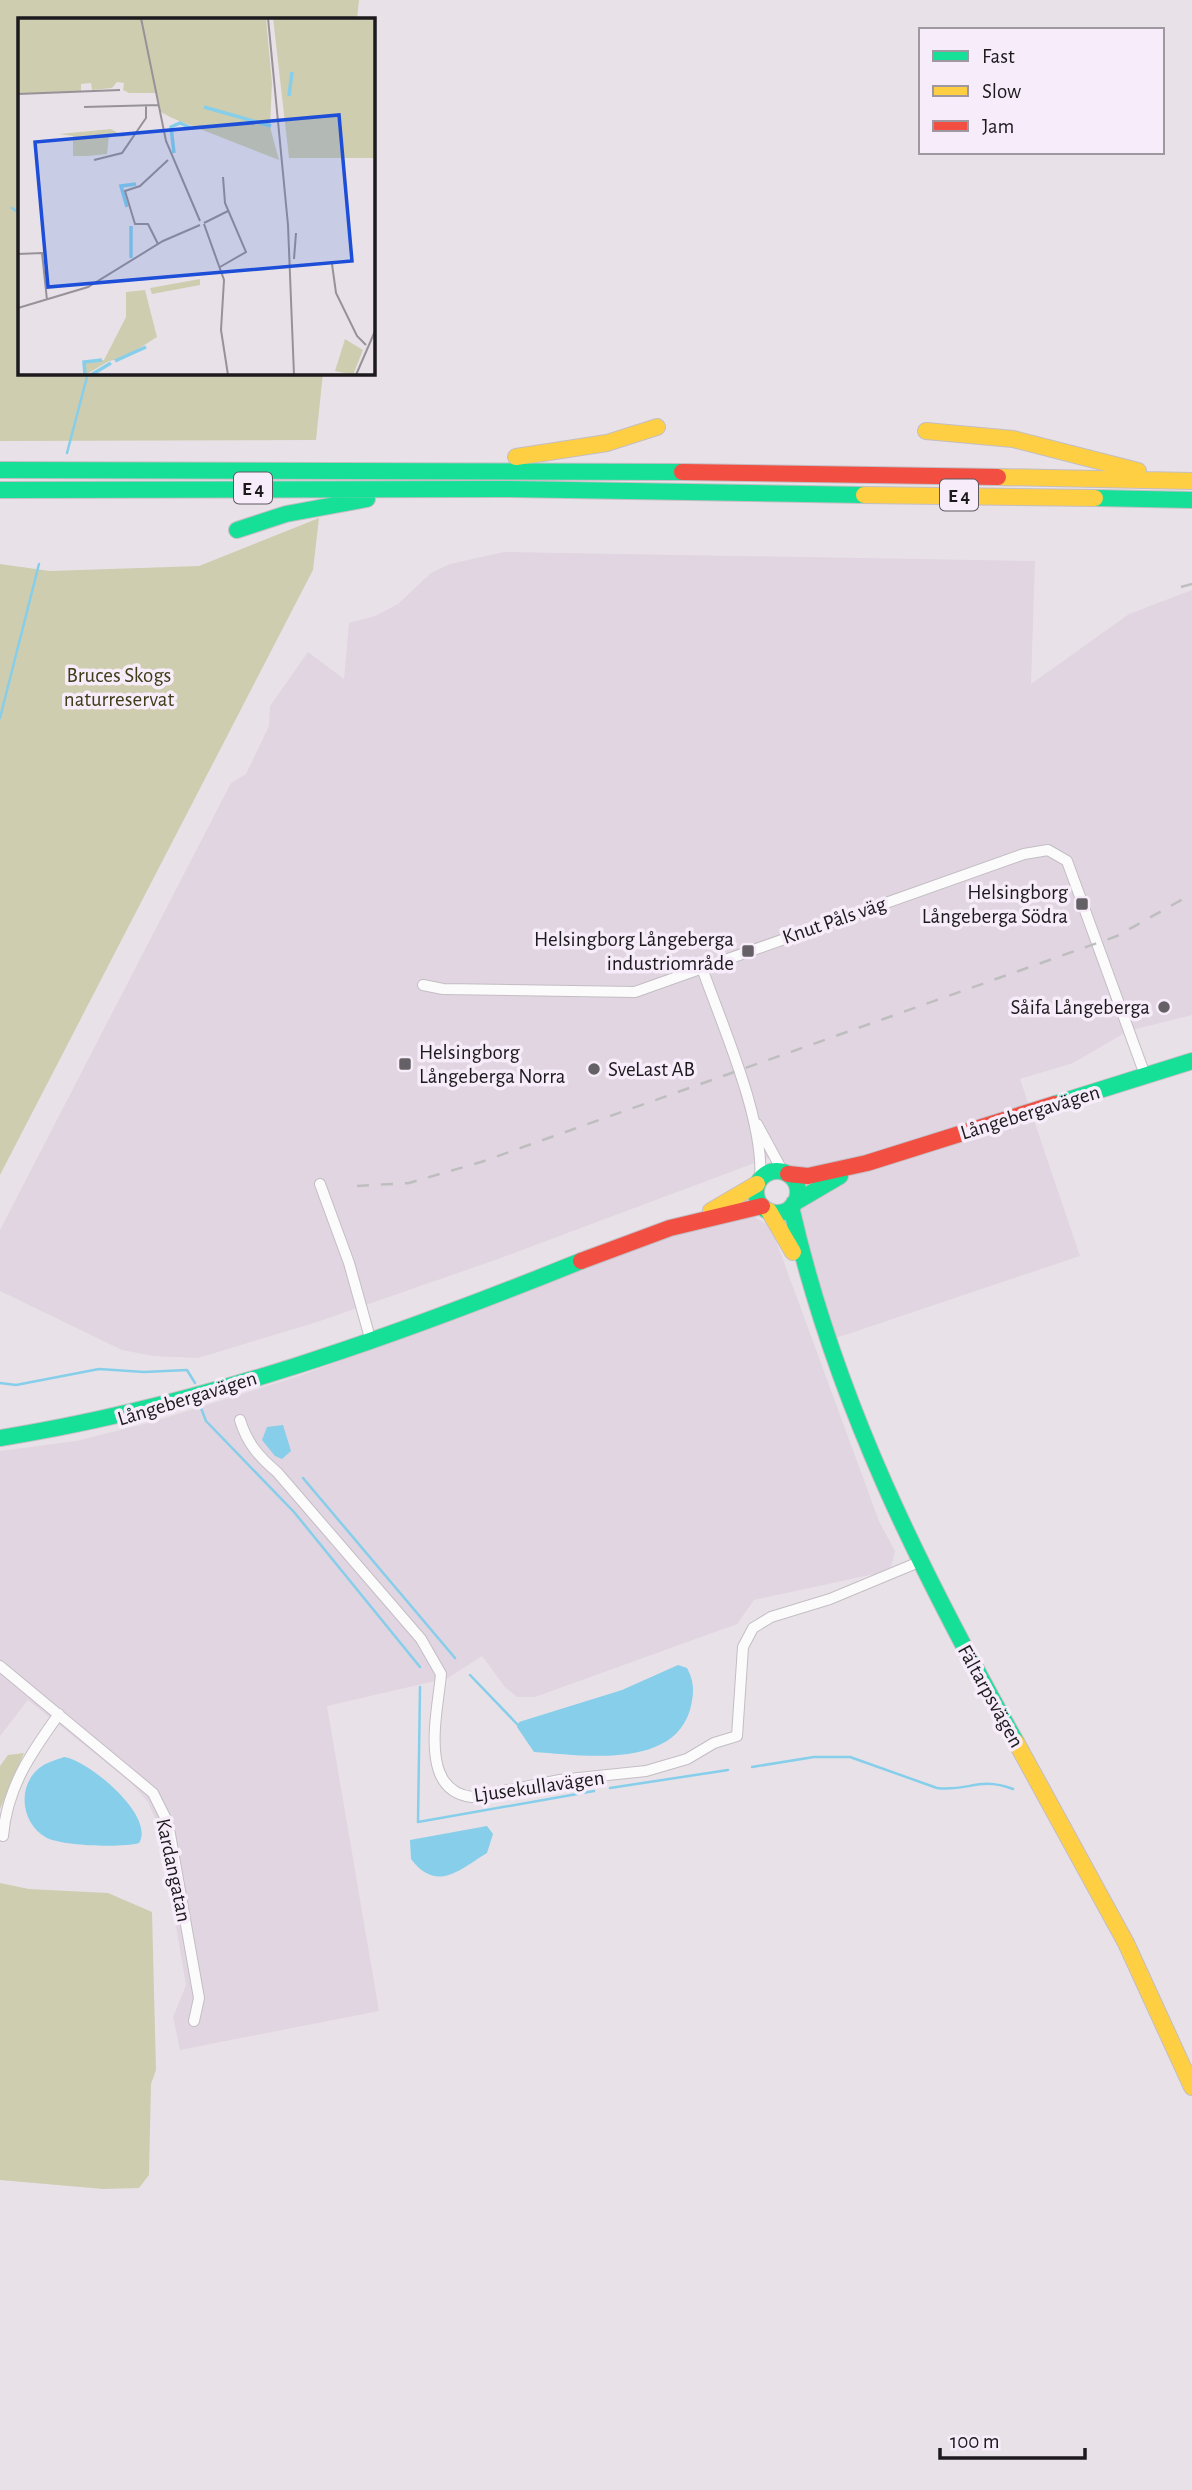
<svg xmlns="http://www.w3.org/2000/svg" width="1192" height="2490" font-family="'Alegreya Sans',sans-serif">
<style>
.built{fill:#e0d5e1}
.green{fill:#cecdb0}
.water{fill:#86ceea}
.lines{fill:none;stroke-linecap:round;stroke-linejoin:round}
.stream{stroke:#86ceea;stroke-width:2.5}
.street-casing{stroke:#c3bec3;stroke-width:12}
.fast-casing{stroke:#c3bec3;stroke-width:18}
.slow-casing{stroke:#c3bec3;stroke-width:18}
.jam-casing{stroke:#c3bec3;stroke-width:18}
.street{stroke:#fcfbfc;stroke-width:10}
.fast{stroke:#16e098;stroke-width:16}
.slow{stroke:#ffcf43;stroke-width:16}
.jam{stroke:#f24e42;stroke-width:16}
.rail{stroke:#bfbebf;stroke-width:2.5;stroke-dasharray:12 12;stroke-linecap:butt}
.poi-dot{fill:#646065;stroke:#f7ecf9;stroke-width:2.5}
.labels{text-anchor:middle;stroke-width:7;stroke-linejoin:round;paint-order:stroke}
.shield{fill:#f7ecf9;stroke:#5e5960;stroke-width:2}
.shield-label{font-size:19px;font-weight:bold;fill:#1d1a1e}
.park-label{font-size:21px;fill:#3d3e19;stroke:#f7ecf9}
.poi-label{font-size:21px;fill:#1d1a1e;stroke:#f7ecf9;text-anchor:end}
.street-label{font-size:21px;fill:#1d1a1e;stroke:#f7ecf9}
.inset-river{fill:none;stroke:#86ceea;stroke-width:3.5}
.inset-road{fill:none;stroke:#979297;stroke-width:2}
.view{fill:#1d4ed8;fill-opacity:0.15;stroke:#1d4ed8;stroke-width:3.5}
.inset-edge{fill:none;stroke:#1d1a1e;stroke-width:3.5}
</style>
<rect width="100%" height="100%" fill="#e8e2e8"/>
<path class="built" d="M504 552 1035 561 1031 684 1129 614 1192 590V1015L1128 1031 1073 1063 1020 1079 1080 1256 836 1338 799 1217 806 1184 782 1160 768 1158 498 1259 317 1322 198 1358 153 1356 122 1350 0 1291V1230L231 783 246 774 269 726 270 706 308 652 344 679 349 623 375 616 398 604 431 573 450 564Z
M749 1214 766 1224 775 1238 879 1521 895 1551 891 1567 879 1573 754 1600 737 1624 535 1697H517L505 1687 482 1656 448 1678 327 1706 379 2011 180 2050 173 2017 186 1985 159 1827 148 1802 130 1782 28 1700 0 1736V1451L76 1441 152 1422 302 1375 710 1222Z"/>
<path class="green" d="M0 0H359L357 19H19V373H323L316 440 0 441Z
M319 518 313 570 0 1175V564L50 571 199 566Z
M24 1753 0 1809V1766L8 1755Z
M0 1883 29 1889 108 1893 152 1912 156 2070 151 2084 149 2175 139 2188 103 2189 0 2180Z"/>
<path class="water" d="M283 1425 291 1451 282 1459 275 1456 262 1440 267 1427Z
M678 1665 687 1668C695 1683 694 1694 690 1710 672 1770 581 1755 534 1752L517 1727 519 1722 622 1690Z
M64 1757C88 1760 156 1816 139 1843 122 1848 63 1846 47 1838 23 1825 17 1792 35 1772 43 1763 53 1761 64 1757Z
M487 1826 493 1834 487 1853C459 1870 437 1893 411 1859L410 1840Z"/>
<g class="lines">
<path class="stream" d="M12 208 19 213
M67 453 88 373
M0 718 39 564
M0 1383 16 1385 99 1369 144 1372 187 1370 195 1383
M201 1408 206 1421 294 1512 420 1667
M303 1478 455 1658
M470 1675 518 1725
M420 1687 418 1822 594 1791
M752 1767 814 1757H850L937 1788C969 1792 978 1776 1013 1789
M610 1788 728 1770"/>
<g class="street-casing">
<path id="street" d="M702 968C722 1025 765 1121 760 1180
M423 985 443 989 635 992 1024 854 1048 850 1067 861 1145 1075
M757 1124 783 1172
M320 1184 349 1263 370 1338
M240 1420C247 1443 259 1457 277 1472L421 1639 441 1674C438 1711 417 1791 472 1797L560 1780 646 1771 687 1759 714 1743 737 1736 743 1647 753 1628 771 1617 830 1599 919 1562
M0 1666 153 1793 168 1823 199 1998 194 2021
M3 1836C7 1787 31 1753 59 1714"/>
</g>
<g class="fast-casing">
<path id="fast" d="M0 470 682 472
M0 490 506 489 864 495
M1095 498 1192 500
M237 530 286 514 367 499
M1055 1104 1192 1061
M756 1192a21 21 0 1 1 42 0a21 21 0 1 1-42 0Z
M794 1203 840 1176
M791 1207C835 1401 920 1570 1016 1742
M0 1438C201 1406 393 1337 581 1261"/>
</g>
<g class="slow-casing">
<path id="slow" d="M926 431 1013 439 1138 471
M516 457 607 443 657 427
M998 477 1192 481
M864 495 1095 498
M711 1211 757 1184
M769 1211 793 1252
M1016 1742 1126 1943 1192 2087"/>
</g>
<g class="jam-casing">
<path id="jam" d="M682 472 998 477
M788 1174 808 1176 867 1163 1055 1104
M581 1261 670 1228 762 1206"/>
</g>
<use href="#street" class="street"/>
<use href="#fast" class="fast"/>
<use href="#slow" class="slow"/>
<use href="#jam" class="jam"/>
<path class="rail" d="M1181 587 1192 584
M357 1186 409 1183 481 1162 1117 936 1192 894"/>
</g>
<g class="poi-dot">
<rect x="1075" y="897" width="14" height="14" rx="3.5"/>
<rect x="741" y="944" width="14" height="14" rx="3.5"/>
<circle cx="1164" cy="1007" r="7"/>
<rect x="398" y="1057" width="14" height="14" rx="3.5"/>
<circle cx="594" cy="1069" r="7"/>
</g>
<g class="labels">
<g class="shield">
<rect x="234" y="472.5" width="38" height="31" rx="5"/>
<rect x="940" y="479.5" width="38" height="31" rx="5"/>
</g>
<g class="shield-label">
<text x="253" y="495">E 4</text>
<text x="959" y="502">E 4</text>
</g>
<g class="park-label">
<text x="119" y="682">Bruces Skogs<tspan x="119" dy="24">naturreservat</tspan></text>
</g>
<g class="poi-label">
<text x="1068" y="899">Helsingborg<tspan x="1068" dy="24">Långeberga Södra</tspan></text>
<text x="734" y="946">Helsingborg Långeberga<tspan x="734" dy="24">industriområde</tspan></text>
<text x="1150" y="1014">Såifa Långeberga</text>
<text x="419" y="1059" text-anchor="start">Helsingborg<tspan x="419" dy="24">Långeberga Norra</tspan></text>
<text x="608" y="1076" text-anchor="start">SveLast AB</text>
</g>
<g class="street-label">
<text transform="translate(834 920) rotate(-19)" y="7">Knut Påls väg</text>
<text transform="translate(1030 1112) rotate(-17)" y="7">Långebergavägen</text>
<text transform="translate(187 1398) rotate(-17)" y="7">Långebergavägen</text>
<text transform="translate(991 1696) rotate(61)" y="7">Fältarpsvägen</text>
<text transform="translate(539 1786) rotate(-8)" y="7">Ljusekullavägen</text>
<text transform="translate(174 1870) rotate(78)" y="7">Kardangatan</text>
</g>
</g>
<g transform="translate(18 18)">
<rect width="357" height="357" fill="#e8e2e8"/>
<path d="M0 0H248L254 65 252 109 261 142 154 100 143 94 139 75H111L105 72 106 65 99 64 94 70 74 72 73 65 63 66V73L0 76ZM255 0H357V140H271ZM93 111 107 119 91 117 89 136 70 138H55V118L41 116ZM182 261V267L134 276 132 270ZM127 272 139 319 106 340 91 343 67 357 66 345 86 342 108 299V274ZM327 321 345 332 335 357 317 353Z" fill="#cecdb0"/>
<path class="inset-river" d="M271 78 274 54M186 89 253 108M156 135 153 109 162 105 173 110M109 189 103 168 118 166M113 208V240M97 343 128 329M67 357 66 344 84 342M73 357 93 345"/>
<path class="inset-road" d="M123 0 148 123 182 203M250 0 270 207 276 357M0 76 102 72M66 89 140 87M76 142 104 135 128 100V87M186 205 210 193M186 206 206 262 203 312 210 357M140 226 130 206H117L107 173 122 168 150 142M0 236 24 235 29 282M276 241 278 215M314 246 318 275 339 318 348 327M202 249 228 234 207 185 205 159M0 290 70 269 145 223 182 207M338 357 357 313"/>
<path class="view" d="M321 97 334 243 30 269 17 124Z"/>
<rect width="357" height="357" class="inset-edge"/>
</g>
<rect x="919" y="28" width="245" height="126" fill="#f7ecf9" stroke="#a098a1" stroke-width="2"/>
<rect x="933" y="51" width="35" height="10" fill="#16e098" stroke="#a098a1" stroke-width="2"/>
<text x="982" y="63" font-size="21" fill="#1d1a1e">Fast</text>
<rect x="933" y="86" width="35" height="10" fill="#ffcf43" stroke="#a098a1" stroke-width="2"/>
<text x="982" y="98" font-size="21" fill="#1d1a1e">Slow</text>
<rect x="933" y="121" width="35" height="10" fill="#f24e42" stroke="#a098a1" stroke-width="2"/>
<text x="982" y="133" font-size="21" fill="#1d1a1e">Jam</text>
<path d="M940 2448v10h145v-10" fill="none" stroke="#1d1a1e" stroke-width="3.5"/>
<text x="950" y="2448" font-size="21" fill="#1d1a1e" stroke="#f7ecf9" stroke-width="5" paint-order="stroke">100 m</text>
</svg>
